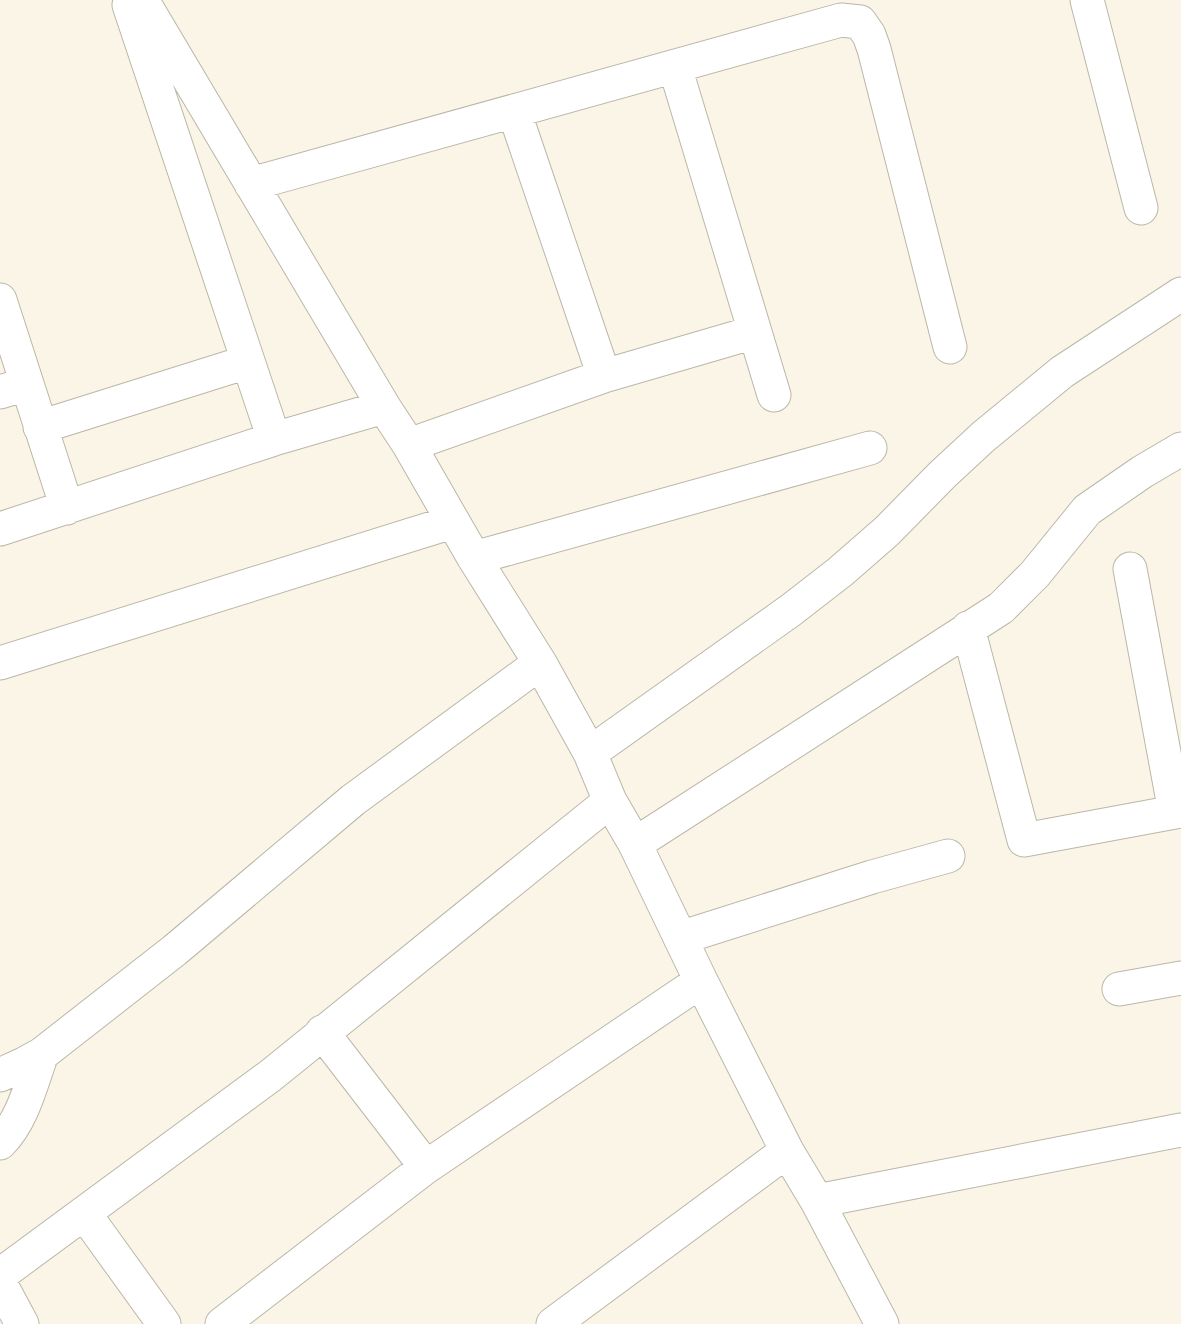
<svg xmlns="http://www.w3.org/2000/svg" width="1181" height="1324" font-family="Overpass,sans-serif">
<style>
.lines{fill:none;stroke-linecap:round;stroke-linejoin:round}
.minor-casing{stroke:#bbb7a8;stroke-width:35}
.minor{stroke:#fff;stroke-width:33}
</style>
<rect width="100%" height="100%" fill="#faf5e6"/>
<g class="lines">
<g class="minor-casing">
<path id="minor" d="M142 0 384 407 409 445 474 558 540 663 590 753 610 801 635 844 701 981 787 1151 817 1201 882 1324
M1087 0 1141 208
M129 5 274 439
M675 67 774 395
M514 111 604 376
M251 184 841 20 860 22 869 35 874 49 950 347
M0 300 67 508
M0 392 26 384
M40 427 247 362
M409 445 604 376 755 332
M0 529 274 439 384 407
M474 558 870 448
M1130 569 1175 812 1181 811
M968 628 1024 840 1175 812
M0 663 452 522
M590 753 791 610 840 572 887 531 942 475 983 437 1062 372 1181 294
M635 844 1001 608 1035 574 1087 510 1142 472 1181 449
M680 938 872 877 948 856
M1119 989 1181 978
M322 1032 426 1167
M0 1075 24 1064 42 1054 175 950 353 800 540 663
M0 1143C23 1120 31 1084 42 1054
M817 1201 1181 1130
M84 1213 164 1324
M0 1275 270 1076 610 801
M0 1283 22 1324
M222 1324 426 1167 701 981
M553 1324 787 1151"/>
</g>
<use href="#minor" class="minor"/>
</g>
</svg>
